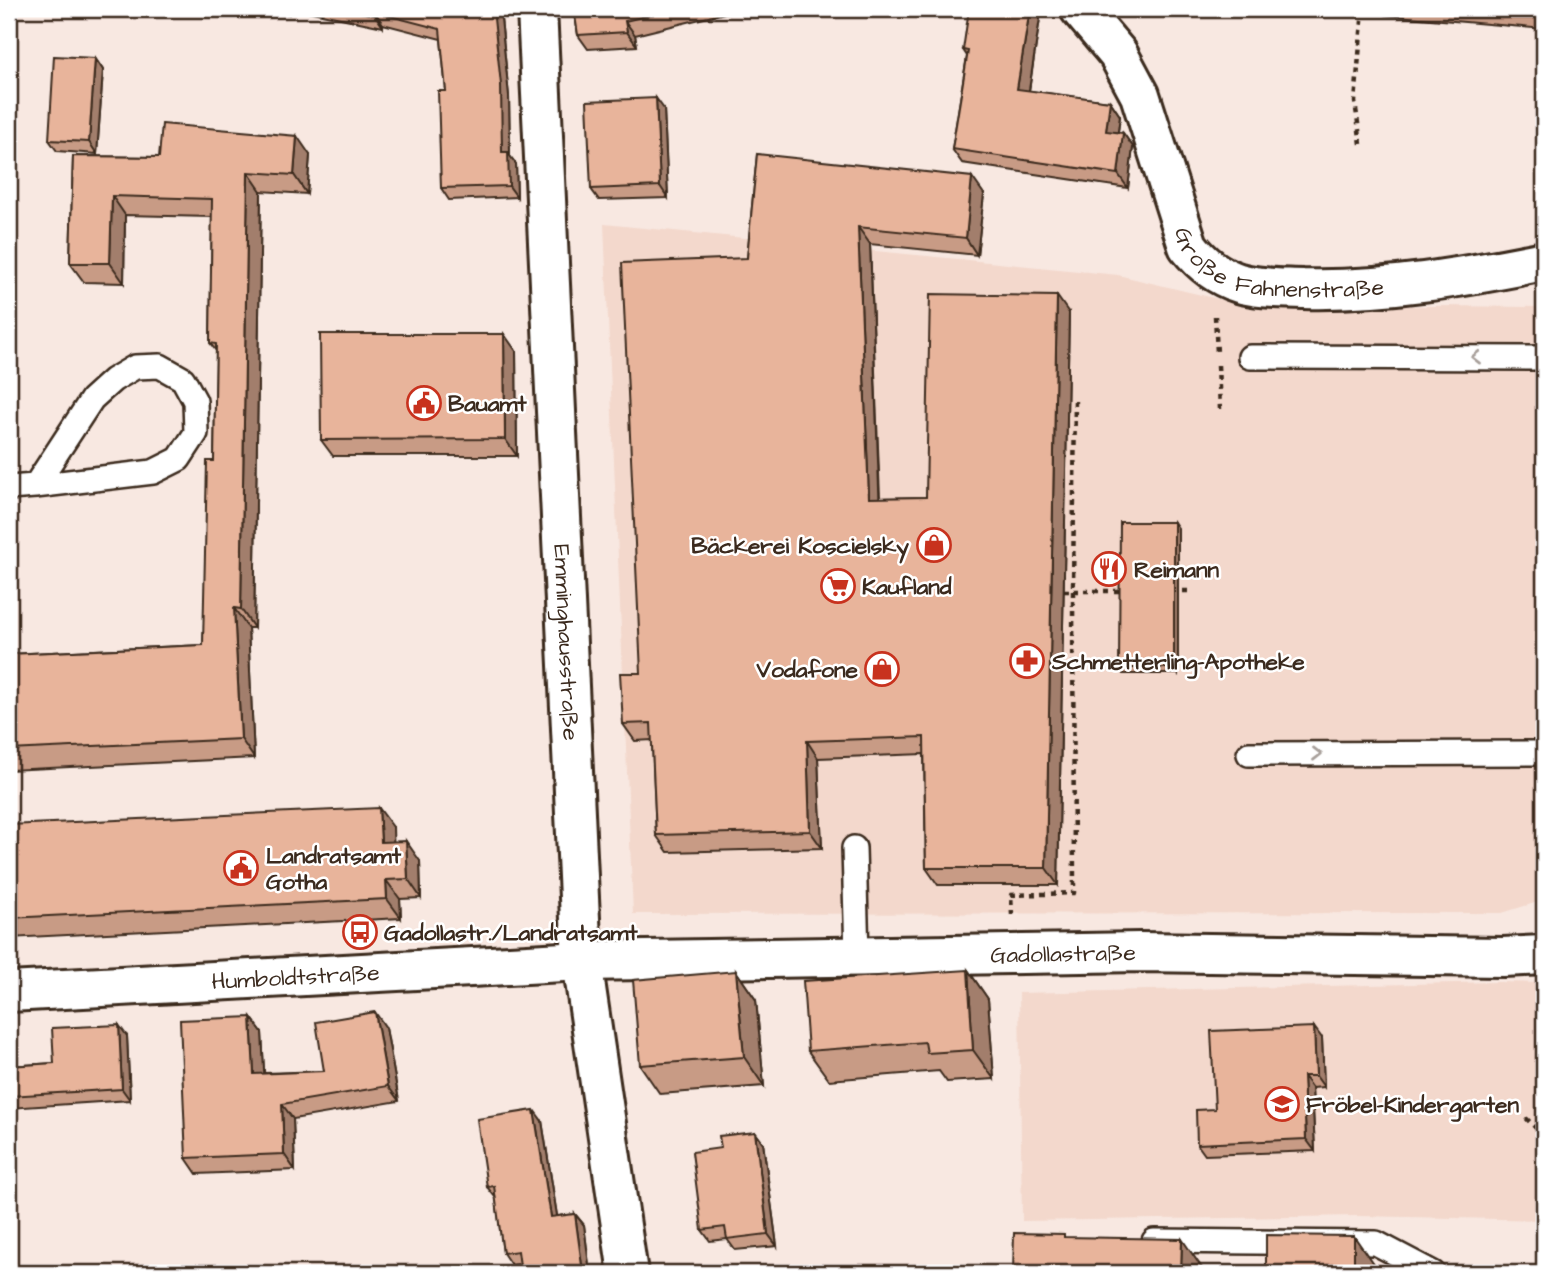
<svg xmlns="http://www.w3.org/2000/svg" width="1553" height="1282" font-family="'Architects Daughter',sans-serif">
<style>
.built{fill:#f3d8cc}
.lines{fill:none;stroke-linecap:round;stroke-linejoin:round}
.service-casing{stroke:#3b2a1e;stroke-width:28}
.minor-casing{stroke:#3b2a1e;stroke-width:44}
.secondary-casing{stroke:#3b2a1e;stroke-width:44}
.path{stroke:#3b2a1e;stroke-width:4.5;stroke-dasharray:5 5;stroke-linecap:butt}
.service{stroke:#fff;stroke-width:23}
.minor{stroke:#fff;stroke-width:38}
.secondary{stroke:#fff;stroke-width:38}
.wall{fill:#c89b85;stroke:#3b2a1e;stroke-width:2}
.shaded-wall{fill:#a27e6c;stroke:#3b2a1e;stroke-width:2}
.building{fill:#e8b49b;stroke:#3b2a1e;stroke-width:2}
.oneway{stroke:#a79f9a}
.labels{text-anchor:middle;stroke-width:5;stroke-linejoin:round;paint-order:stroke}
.street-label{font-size:23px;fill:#3b2a1e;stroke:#fff}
.poi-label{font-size:23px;font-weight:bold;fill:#3b2a1e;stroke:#fff;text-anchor:start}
</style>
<rect width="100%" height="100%" fill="#f8e8e1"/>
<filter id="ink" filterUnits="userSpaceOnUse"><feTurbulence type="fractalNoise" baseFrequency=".0143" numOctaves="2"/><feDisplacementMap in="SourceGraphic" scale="14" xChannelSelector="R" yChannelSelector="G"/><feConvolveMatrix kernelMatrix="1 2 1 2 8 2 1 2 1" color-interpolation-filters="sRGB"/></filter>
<g filter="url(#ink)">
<path class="built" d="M604 224 1118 275 1239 304 1544 307V900L1502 913 633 914Z
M1498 982 1544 983V1220L1359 1216 1022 1221 1019 993Z"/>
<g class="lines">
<g class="service-casing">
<path id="service" d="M1250 357 1544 358
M9 488 35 486 153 472 179 459 196 433 195 401 183 379 160 366 135 367 113 380 92 399 35 486
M1249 754 1544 753
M854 848 857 956
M1154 1241 1376 1243 1433 1273"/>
</g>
<g class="minor-casing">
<g id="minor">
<path id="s1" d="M537 9 582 961 628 1273"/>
<path id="s2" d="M1080 9 1118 54 1140 95 1188 246C1202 264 1217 276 1239 283 1260 289 1282 288 1303 289 1385 291 1465 277 1544 261"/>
</g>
</g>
<g class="secondary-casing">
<g id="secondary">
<path id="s3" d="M9 992 582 961 1140 952 1503 957 1544 955"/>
</g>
</g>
<path class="path" d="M1361 144 1355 102 1363 9
M1215 316 1217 353
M1218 365 1220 409
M1064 591H1123
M1173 591H1190
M1012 915 1011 895 1074 893 1073 591 1075 396
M1526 1118 1544 1136"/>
<use href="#service" class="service"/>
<use href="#minor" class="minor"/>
<use href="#secondary" class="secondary"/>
</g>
<path class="wall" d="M263 9H291L289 14Z
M298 9H500L509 96 510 156 516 164 517 197 449 200 441 188 446 91 441 39 383 24V27Z
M574 9H741L635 35 637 46 588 49 578 35Z
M1381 9H1544V29L1385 15Z
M1040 18 1029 91 1110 101 1120 116 1118 132 1123 133 1133 147 1128 188 962 163 952 149 967 56 963 50Z
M95 58 103 70 97 154 57 151 49 140Z
M664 109 668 198 599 200 591 189Z
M757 154 984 194 977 255 870 244 880 498 926 497 1069 313 1058 885H938L926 868 924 754 818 758 822 848 668 852 656 835 652 740 635 741 623 724 641 673 747 258Z
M310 155 307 194 261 191 254 628H248L254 758 9 770V654L203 645 214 461 216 351 210 343 212 217 125 215 124 283 84 282 70 263 73 156 159 157Z
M516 351 517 456H333L321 440Z
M1178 528V674H1123L1119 668Z
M9 808 10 825 393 827V842L420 861 421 898 400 899 401 918 9 938Z
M968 970 988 999 994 1079 947 1082 939 1071 829 1080 808 1051Z
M736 971 756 1000 764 1086 660 1094 640 1065Z
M251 1017 262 1032 264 1073 324 1071 386 1028 399 1101 293 1119 295 1170 197 1174 186 1158Z
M127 1036 130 1100 9 1108V1066L54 1063Z
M1322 1038 1324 1087 1312 1088 1315 1151 1205 1155 1197 1144 1215 1109Z
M542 1121 557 1216 575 1214 584 1225 590 1273H521L520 1264 511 1265 503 1253 496 1198 487 1187Z
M755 1132 763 1143 777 1246 735 1250 727 1239 710 1241 702 1230 721 1148Z"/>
<path class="shaded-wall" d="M493 9H500L509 96 510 156 516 164 517 197 509 186 502 152Z
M1030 9H1034L1040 18 1027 103 1017 89Z
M375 12 383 24V27L375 15Z
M625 21 635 35 637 46 627 32Z
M95 58 103 70 97 154 89 142Z
M656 98 664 109 668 198 660 186Z
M1110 101 1120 116 1116 145 1106 131Z
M1123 133 1133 147 1128 188 1118 174Z
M297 136 310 155 307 194 294 175Z
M248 172 261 191 254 628 241 609Z
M972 177 984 194 977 255 966 238Z
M112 196 125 215 124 283 110 263Z
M858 227 870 244 880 515 869 498Z
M1057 296 1069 313 1058 885 1046 868Z
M504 334 516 351 517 456 505 439Z
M1174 522 1178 528V674L1174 668Z
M234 608 248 628 254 758 241 739Z
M807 741 818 758 822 848 810 831Z
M379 808 393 827 394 861 381 842Z
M406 841 420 861 421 898 408 879Z
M386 880 400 899 401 918 387 899Z
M968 970 988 999 994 1079 973 1050Z
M736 971 756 1000 764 1086 744 1057Z
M375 1012 386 1028 399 1101 388 1086Z
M251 1017 262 1032 265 1089 254 1074Z
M119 1025 127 1036 130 1100 122 1089Z
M1314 1027 1322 1038 1324 1087 1316 1076Z
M1303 1076 1312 1088 1315 1151 1306 1139Z
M282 1104 293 1119 295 1170 284 1154Z
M534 1110 542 1121 559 1228 551 1217Z
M755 1132 763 1143 777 1246 768 1234Z
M575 1214 584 1225 590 1273H583Z
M1354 1236 1374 1265V1273H1354Z
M1182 1239 1202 1268V1273H1181Z"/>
<path class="building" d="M344 9H493L501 85 502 152H508L509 186 441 188 438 91H446L440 29 375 12V15Z
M574 9H675L625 21 627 32 578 35Z
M969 9H1030L1017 89 1110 101 1106 131 1123 133 1118 174 952 149 968 51 963 50Z
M54 56 95 58 89 142 49 140Z
M656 98 660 186 591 189 587 101Z
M162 124 297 136 294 175 248 172 241 609 234 608 241 739 9 750V654L203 645 207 461H214L216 344 210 343 212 199 112 196 110 263H70L73 156 159 157Z
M757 154 972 177 966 238 858 227 869 498 926 497 930 294 1057 296 1046 868H926L924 737 807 741 810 831 656 835 651 723 623 724 620 673H641L622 263 747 258Z
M320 334H504L505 439 321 440Z
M1120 522H1174V668H1119Z
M379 808 381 842 406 841 408 879 386 880 387 899 9 918V825Z
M968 970 973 1050 927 1053 925 1042 808 1051 803 981Z
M736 971 744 1057 640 1065 633 980Z
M375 1012 388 1086 282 1104 284 1154 186 1158 180 1020 251 1017 254 1074 324 1071 316 1022Z
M119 1025 122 1089 9 1096V1066L54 1063 52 1028Z
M1314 1027 1316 1076H1303L1306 1139 1197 1144 1196 1110 1215 1109 1211 1031Z
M534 1110 551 1217 575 1214 583 1273H521L518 1251 503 1253 494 1186 487 1187 477 1119Z
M755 1132 768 1234 727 1239 725 1227 702 1230 692 1152 721 1148 719 1136Z
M1014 1233 1064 1234V1237L1182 1239 1181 1273H1013Z
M1266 1235 1354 1236V1273H1266Z"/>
<defs><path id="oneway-chevron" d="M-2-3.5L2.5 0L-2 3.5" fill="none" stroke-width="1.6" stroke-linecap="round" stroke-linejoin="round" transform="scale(1.75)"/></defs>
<g class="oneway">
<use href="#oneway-chevron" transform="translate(1476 357) rotate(-180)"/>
<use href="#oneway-chevron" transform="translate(1317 754)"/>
</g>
</g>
<defs>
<g id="civic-ring" transform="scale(1.75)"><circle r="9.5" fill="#fff" stroke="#c8321e" stroke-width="1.5"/><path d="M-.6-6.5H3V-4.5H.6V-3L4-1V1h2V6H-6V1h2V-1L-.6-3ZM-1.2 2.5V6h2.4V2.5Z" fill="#c8321e"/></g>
<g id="shop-ring" transform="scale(1.75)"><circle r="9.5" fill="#fff" stroke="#c8321e" stroke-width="1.5"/><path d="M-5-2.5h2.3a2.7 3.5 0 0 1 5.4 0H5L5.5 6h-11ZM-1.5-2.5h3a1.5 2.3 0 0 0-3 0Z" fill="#c8321e"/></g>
<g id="restaurant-ring" transform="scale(1.75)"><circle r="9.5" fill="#fff" stroke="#c8321e" stroke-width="1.5"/><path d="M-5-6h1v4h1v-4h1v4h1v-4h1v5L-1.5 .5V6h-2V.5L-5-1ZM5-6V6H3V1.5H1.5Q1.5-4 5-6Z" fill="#c8321e"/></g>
<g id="supermarket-ring" transform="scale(1.75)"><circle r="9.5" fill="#fff" stroke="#c8321e" stroke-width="1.5"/><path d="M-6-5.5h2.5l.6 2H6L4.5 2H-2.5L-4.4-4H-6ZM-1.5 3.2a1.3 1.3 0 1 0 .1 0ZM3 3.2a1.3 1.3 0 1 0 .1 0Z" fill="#c8321e"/></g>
<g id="pharmacy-ring" transform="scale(1.75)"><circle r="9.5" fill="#fff" stroke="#c8321e" stroke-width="1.5"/><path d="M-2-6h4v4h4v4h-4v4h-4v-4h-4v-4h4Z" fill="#c8321e"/></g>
<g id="bus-ring" transform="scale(1.75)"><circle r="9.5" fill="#fff" stroke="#c8321e" stroke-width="1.5"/><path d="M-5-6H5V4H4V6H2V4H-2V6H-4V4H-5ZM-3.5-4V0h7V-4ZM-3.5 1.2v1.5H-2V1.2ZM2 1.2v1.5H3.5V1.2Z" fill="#c8321e"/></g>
<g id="school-ring" transform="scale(1.75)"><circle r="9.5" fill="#fff" stroke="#c8321e" stroke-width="1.5"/><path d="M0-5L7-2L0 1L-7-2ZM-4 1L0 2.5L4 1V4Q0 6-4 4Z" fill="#c8321e"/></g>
</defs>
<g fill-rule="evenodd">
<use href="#civic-ring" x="424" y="403"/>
<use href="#shop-ring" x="934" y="545"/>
<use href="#restaurant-ring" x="1109" y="569"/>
<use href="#supermarket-ring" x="838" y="586"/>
<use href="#pharmacy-ring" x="1027" y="661"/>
<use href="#shop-ring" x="882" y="669"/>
<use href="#civic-ring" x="241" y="868"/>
<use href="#bus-ring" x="360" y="932"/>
<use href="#school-ring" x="1282" y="1104"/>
</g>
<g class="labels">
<g class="street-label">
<text dy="8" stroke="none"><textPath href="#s2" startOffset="359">Große Fahnenstraße</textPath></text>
<text dy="8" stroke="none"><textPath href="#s1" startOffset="634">Emminghausstraße</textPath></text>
<text dy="8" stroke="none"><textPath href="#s3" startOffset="1055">Gadollastraße</textPath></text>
<text dy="8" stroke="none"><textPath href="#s3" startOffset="287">Humboldtstraße</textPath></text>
</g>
<g class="poi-label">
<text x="448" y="411">Bauamt</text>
<text x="909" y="553" text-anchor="end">Bäckerei Koscielsky</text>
<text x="1134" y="577">Reimann</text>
<text x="862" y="594">Kaufland</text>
<text x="1052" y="669">Schmetterling-Apotheke</text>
<text x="858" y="677" text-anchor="end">Vodafone</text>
<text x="266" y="863">Landratsamt<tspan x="266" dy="26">Gotha</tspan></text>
<text x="384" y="940">Gadollastr./Landratsamt</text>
<text x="1306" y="1112">Fröbel-Kindergarten</text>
</g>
</g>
<rect width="1553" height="1282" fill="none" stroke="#fff" stroke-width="35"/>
<rect x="18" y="18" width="1518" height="1247" fill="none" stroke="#3b2a1e" stroke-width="2.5" filter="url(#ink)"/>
</svg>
